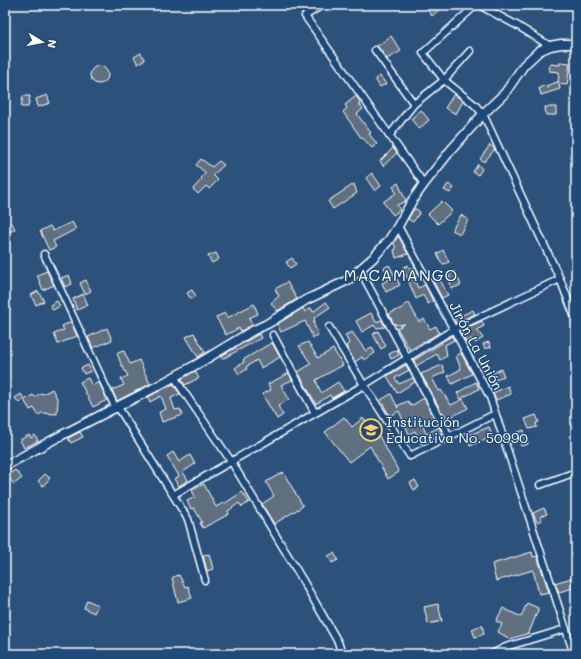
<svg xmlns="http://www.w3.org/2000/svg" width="581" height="659" font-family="Mali,sans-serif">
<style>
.building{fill:#607080;stroke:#fff}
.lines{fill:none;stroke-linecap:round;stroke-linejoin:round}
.minor-casing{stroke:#fff;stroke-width:9}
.tertiary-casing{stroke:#fff;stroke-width:11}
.minor{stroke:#1f4a7a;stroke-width:6}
.tertiary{stroke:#1f4a7a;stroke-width:8}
.labels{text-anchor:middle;stroke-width:3;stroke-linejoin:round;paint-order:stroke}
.street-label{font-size:14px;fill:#fff;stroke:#1f4a7a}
.poi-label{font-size:14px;fill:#fff;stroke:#1f4a7a;text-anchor:start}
.quarter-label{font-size:16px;letter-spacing:1px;fill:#fff;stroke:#1f4a7a}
</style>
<rect width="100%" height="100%" fill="#2c527b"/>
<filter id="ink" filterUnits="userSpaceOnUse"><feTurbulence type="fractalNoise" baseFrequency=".025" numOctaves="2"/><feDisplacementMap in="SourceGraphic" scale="8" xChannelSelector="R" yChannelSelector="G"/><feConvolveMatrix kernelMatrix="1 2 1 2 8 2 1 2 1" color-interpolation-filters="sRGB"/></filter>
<g filter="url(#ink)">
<path class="building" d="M424 5H444L432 16Z
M391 36 401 51 387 59 377 46Z
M141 53 145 60 138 64 134 57Z
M560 62 570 63 567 85 559 84 560 89 541 95 539 88 546 85 548 89V85L558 82V83L559 72 549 71 550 64 560 65Z
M90 75a9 9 0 1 1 18 0a9 9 0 1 1-18 0Z
M380 76 386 84 380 87 375 79Z
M454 94 463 101 456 114 445 108Z
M47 95 50 103 38 107 36 99Z
M23 96H30L28 107H21Z
M356 96 360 102 359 104 363 109 357 114 371 133 369 134 377 144 372 148 363 138 362 139 343 112 347 108 345 105Z
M545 107H556V115H546Z
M421 110 429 120 419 129 411 119Z
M490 145 495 149 484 162 480 159Z
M393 148 397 153 383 166 380 161Z
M201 159 212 167 219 161 224 165 213 175 218 180 209 189 206 186 198 194 193 189 202 179 201 178 206 173 196 165Z
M478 164 482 169 478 175 473 172Z
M372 173 381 186 375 191 366 178Z
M398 183 406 201 397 205 400 210 393 215 383 202 396 193 393 186Z
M354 184 357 193 333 209 328 201Z
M448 184 454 188 450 193 444 190Z
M442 201 452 211 438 224 428 214Z
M414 209H416L420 212 413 222 408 219Z
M461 215 468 220 460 234 452 230Z
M72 222 76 229 53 241 56 247 49 250 40 231 50 226 53 231Z
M12 223 15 229 10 232 6 226Z
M397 237H399L408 254 396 258 394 250 396 249 394 243Z
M443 250 449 262 444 264H442L437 254Z
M216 253 219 259 212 263 208 256Z
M292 258 296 264 290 268 286 262Z
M389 265 400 285 386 292 382 283 390 279 384 268Z
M408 265 410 269 415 267 420 276 414 279 418 288 425 285 433 301 428 304 423 295 416 299 403 268Z
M47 271 54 285 43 290 37 275Z
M455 271 461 285 451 289 449 274Z
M69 275 72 284 65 287 61 278Z
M439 278 448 295 442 298 433 281Z
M86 280 91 291 85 294 80 283Z
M287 282 297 299 277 311 271 303 279 296 275 289Z
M192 290 196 296 191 299 187 293Z
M38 291 44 301 36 305 31 295Z
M83 294 88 305 77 310 73 299Z
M57 301 60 306 53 310 50 305Z
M326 302 330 307 314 318 315 322H313L318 335 313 338 305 321 281 332 277 324 303 308 305 312 311 308 313 312Z
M409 303 419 322 424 319 430 329 436 326 439 333 410 350 397 328 405 324 396 325 395 323 394 324 389 314 404 307V305Z
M254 304 258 314 249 318 253 325 241 331 239 328 226 335 216 317 225 313 227 318Z
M473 310 475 314 456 323 454 319Z
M371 313 376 322 382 320 385 327 376 328 374 325 362 332 356 321Z
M482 321 484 326 477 330 483 338 475 343 472 339 466 342 460 331Z
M71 322 77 336 58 344 54 334 64 330 62 326Z
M107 328 112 340 93 348 88 337Z
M378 331 386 346 381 349 373 334Z
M352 332 366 351 372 348 375 353 364 360 362 357 355 362 346 346 349 343 345 335Z
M194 333 205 352 198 357 186 337Z
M259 334 261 338 222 359 221 356Z
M452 336 454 340 445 345 447 356 440 360 437 354 416 366 414 360 442 343 441 342Z
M308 342 318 358 333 349 343 365 316 380 321 393 338 382 344 391 332 398 330 395 316 404 298 372 311 364 299 346Z
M489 342 491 347 485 349 483 344Z
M272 343 280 357 261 368 257 360 246 367 247 369 239 374 235 368 244 362 243 360 266 346Z
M397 350 399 355 391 359 389 354Z
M124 351 130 364 139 360 150 384 117 401 112 390 124 385 121 379 128 376 121 364 117 353Z
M461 353 472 374 452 384 448 376 461 369 456 356Z
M88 365 91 371 84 374 81 368Z
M406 365 409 370 395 378 399 384 413 378 415 382 397 393 387 376Z
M442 365 445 372 432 378 439 391 441 390 451 405 463 399 468 408 447 419 443 412 442 413 432 394V393L421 374Z
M501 369 504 376 496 380 493 373Z
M195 371 199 378 185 385 181 379Z
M289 373 292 380 281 385 289 399 278 406 283 415 277 419 262 394 271 390 268 384Z
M88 378 92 386 99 382 107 400 93 407 80 382Z
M476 382 479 389 460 399 457 393Z
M173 384 180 394 171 398 175 410 180 409 183 415 162 422 159 412 166 409 161 396 150 402 148 397Z
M508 386 511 394 496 400 493 393Z
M52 389 58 400 57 414 42 413 38 415 34 408 30 410 24 400 33 395 35 397 41 393 43 394Z
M21 394 24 399 19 403 15 398Z
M391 394 398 408 397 406 408 401 411 406 424 398 434 417 422 423 426 434 439 427 442 433 421 444 415 431 409 434 399 411 390 416 389 415 381 400Z
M536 415 539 422 536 423 537 427 529 429 525 419Z
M344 417 352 427 363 418 377 437 379 436 399 472 388 479 370 446 349 462 325 432Z
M489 427 493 437 470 446 466 436Z
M524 430 528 444 521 446 519 440 510 444 508 436Z
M80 432 83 437 71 443 68 438Z
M29 435 31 438 35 435 38 441 24 448 20 440Z
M173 452 179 462 190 455 195 464 183 472 188 480 179 486 174 479 179 476 167 456Z
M15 470 22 478 14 484 7 476Z
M283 472 303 506 274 524 262 504 274 496 266 482Z
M45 474 50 478 43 486 38 481Z
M415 480 419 487 414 490 410 483Z
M204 484 216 507 223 503 224 504 242 492 249 502 242 507 239 503 228 511 229 514 203 528 200 523 202 522 194 508 191 509 187 501 195 497 192 490Z
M544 508 547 514 541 516 542 520 537 522 533 513Z
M532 552 533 557 537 556 549 592 539 594 533 570 496 581 492 564Z
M334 553 338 560 332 563 328 556Z
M209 554 213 569 207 571 203 555Z
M177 575V576L179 575 185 587 188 586 192 598 178 602 172 578Z
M571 578 573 588 559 592 555 583Z
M87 600 98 605 94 613 84 608Z
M527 603 538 608V610L529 633 510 639 498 632 502 624 496 621 503 608 521 617Z
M438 604 442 621 428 624 424 607Z
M482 625 484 634 475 637 472 629Z"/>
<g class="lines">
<g class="minor-casing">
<path id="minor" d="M322 5 305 16 424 184
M476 5 423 53 444 80 475 105 483 114 560 279 576 320
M479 5 518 26 550 46
M375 50 414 104
M389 136 414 104 444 80 470 51
M398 226 490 397 574 654
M44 254 116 409
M360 270 449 436
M329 327 364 385 410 456 495 414
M273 335 315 413
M174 376 180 386 231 461 302 579 338 642 342 654
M118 407 188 519 205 580
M540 485 576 472
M173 495 364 385 454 329 560 279
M492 654 506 647 565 629"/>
</g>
<g class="tertiary-casing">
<path id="tertiary" d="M5 466 60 436 152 389 201 362 252 331 267 324 306 300 348 280 373 258 389 240 398 226 412 201 424 184 451 150 483 114 505 93 524 65 539 51 550 46 561 44H576"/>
</g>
<use href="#minor" class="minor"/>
<use href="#tertiary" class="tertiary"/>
</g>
</g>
<defs>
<g id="school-ring" transform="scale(1.15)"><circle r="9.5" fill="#1f4a7a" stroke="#ffd166" stroke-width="1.5"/><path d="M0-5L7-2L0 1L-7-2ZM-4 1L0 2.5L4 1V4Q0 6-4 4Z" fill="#ffd166"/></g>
</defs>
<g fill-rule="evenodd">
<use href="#school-ring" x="371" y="430"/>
</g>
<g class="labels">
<g class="street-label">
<text transform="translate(476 346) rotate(62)" y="5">Jirón La Unión</text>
</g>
<g class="poi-label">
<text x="386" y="427">Institución<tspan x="386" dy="16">Educativa No. 50990</tspan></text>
</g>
<g class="quarter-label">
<text x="401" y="281">MACAMANGO</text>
</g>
</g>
<rect width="581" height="659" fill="none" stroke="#1f4a7a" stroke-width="20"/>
<rect x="10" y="10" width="561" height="639" fill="none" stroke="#fff" stroke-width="1.5" filter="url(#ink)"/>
<g transform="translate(42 42) rotate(100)" stroke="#1f4a7a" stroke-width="3" paint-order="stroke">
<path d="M0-3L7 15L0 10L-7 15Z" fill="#ffffff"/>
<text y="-6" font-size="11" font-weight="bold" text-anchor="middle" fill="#ffffff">N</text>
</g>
</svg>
